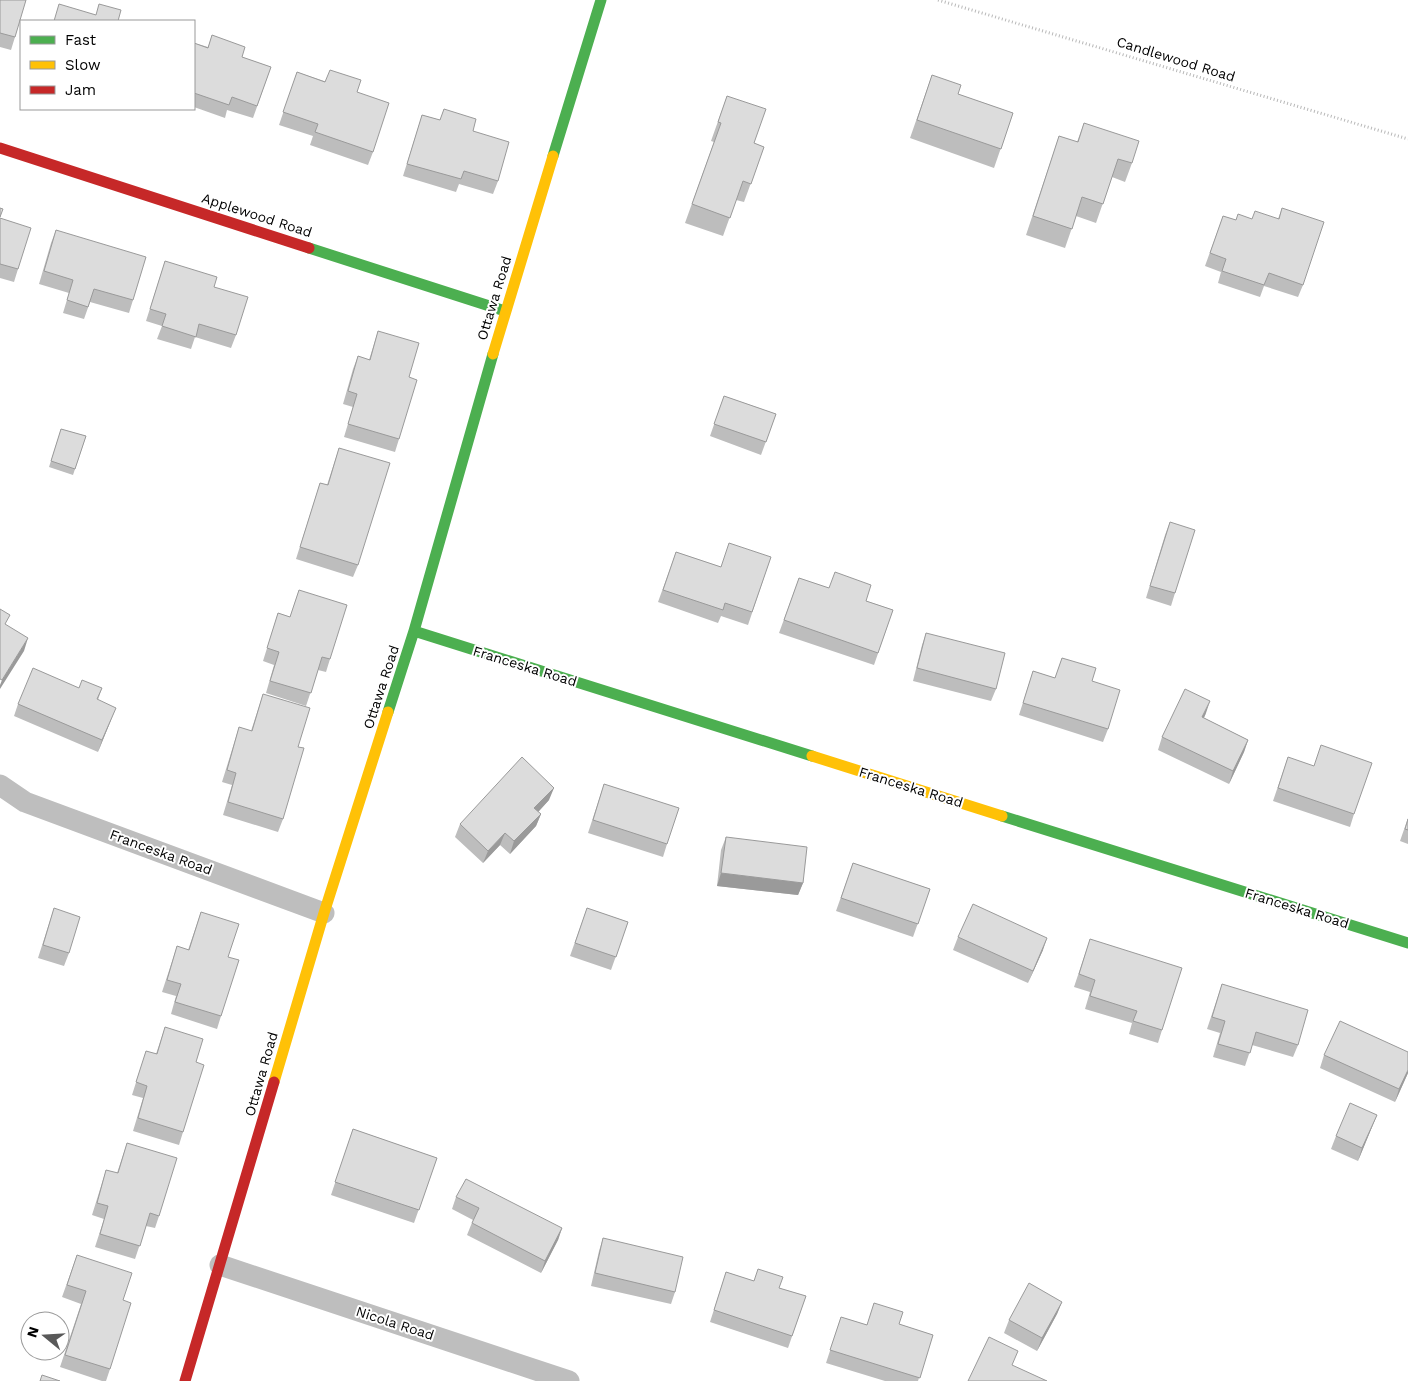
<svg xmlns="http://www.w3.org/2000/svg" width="1408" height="1381" font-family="'Work Sans',sans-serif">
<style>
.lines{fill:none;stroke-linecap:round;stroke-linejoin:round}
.path{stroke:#b8b8b8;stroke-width:3;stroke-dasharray:1 2.5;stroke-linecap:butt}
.street{stroke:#bebebe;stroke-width:21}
.fast{stroke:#4caf50;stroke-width:11}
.slow{stroke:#ffc107;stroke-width:11}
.jam{stroke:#c62828;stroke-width:11}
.wall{fill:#bdbdbd}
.shaded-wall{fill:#9a9a9a}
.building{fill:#dcdcdc;stroke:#9a9a9a}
.labels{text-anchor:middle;stroke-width:4;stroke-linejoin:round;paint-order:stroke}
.street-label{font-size:14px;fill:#000;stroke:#fff}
</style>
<rect width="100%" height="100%" fill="#fff"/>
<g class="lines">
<path class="path" d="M938 0 1408 139"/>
<path class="street" d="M0 785 25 802 324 913
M220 1265 569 1381"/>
<path class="fast" d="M553 156 601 0
M309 248 505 311
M414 631 812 756
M388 712 414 631 493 354
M1002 816 1408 943"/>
<path class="slow" d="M493 354 553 156
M812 756 1002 816
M274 1082 324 913 388 712"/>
<path class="jam" d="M0 148 309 248
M185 1381 274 1082"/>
</g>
<path class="wall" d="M0 0 15 37 11 50 0 47Z
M212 35 242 57 271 67 253 118 227 110 225 118 194 107V43L208 47Z
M297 72 357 92 373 152 368 165 310 145 313 136 279 125Z
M932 75 958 94 1013 113 994 168 910 138Z
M727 96 754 143 764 147 744 202 736 200 723 236 685 223 714 142 711 141Z
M444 109 473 131 498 181 493 194 459 184 456 192 403 176 422 115 440 120Z
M1084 123 1132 163 1125 182 1112 177 1096 223 1076 216 1065 248 1026 235 1059 136 1077 142Z
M1282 208 1303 285 1298 297 1264 286 1260 297 1218 283 1221 272 1205 266 1223 216 1236 220 1252 219H1278Z
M0 218 18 269 14 282 0 278Z
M56 230 133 300 129 313 90 302 84 319 63 313 69 293 39 284 51 243Z
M165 261 214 287 236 335 231 348 195 337 191 349 157 339 162 326 146 321Z
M378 331 409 377 399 439 395 452 344 437 353 407 343 404 353 369 358 356 369 360Z
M724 396 776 414 761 455 710 436Z
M61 429 86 436 73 475 49 467Z
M339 448 358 565 353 577 296 559 320 483 327 485Z
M1170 522 1175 593 1171 606 1146 598 1165 535Z
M676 552 721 567 771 557 748 625 721 616 718 623 658 602Z
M799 578 893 610 874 665 779 633Z
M299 590 330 659 326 672 318 670 306 706 266 693 274 665 263 661 278 613 290 617Z
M926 633 996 689 991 701 913 681 922 645Z
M1062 658 1092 681 1108 729 1103 742 1019 715 1033 671 1055 678Z
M79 688H102L98 700 111 720 98 752 14 716 18 704Z
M263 694 298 747 283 819 278 832 223 815 232 785 222 782 235 740 239 727 251 731Z
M1206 713 1204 718 1248 740 1244 752 1229 784 1158 750 1162 737Z
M1288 757 1354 814 1350 827 1273 801Z
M604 784 667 844 663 857 588 833Z
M549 800 538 812 541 814 536 826 510 854 500 845 483 863 455 837 460 824Z
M1408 818V844L1400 841Z
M726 837 803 883 798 895 717 886 721 850Z
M853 863 930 889 913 937 836 911Z
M54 908 69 953 64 966 38 958Z
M587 908 628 922 611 970 570 956Z
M201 912 228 957 221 1016 217 1029 171 1014 176 996 162 992 177 946 188 950Z
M958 937 1043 950 1028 983 953 950Z
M1090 939 1162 1030 1158 1043 1129 1034 1132 1023 1085 1009 1090 992 1074 987Z
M1222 984 1298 1045 1293 1057 1252 1045 1245 1066 1213 1057 1220 1033 1207 1029Z
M165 1027 196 1062 183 1132 179 1145 133 1131 143 1098 132 1095 146 1051 156 1054Z
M1324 1055 1408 1073 1395 1102 1320 1068Z
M1377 1115 1358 1161 1331 1149 1336 1136Z
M353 1129 437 1158 414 1223 331 1195Z
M127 1143 159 1216 155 1228 146 1226 135 1259 95 1247 104 1219 92 1215 106 1170 117 1173Z
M456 1197 562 1228 558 1240 541 1273 467 1235 473 1220 452 1209Z
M603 1238 675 1292 671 1304 591 1286 599 1251Z
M77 1255 110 1369 106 1381H102L60 1367 81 1304 62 1297Z
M726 1272 754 1281 779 1288 806 1296 788 1348 710 1322Z
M1062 1302 1057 1314 1037 1351 1004 1333 1009 1320Z
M874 1303 899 1324 933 1335 918 1381H885L826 1363 841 1317 867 1325Z"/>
<path class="shaded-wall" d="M28 638 24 651 0 689V685L2 680Z
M1210 701 1206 713 1198 730 1202 717Z
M116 708 111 720 98 752 102 740Z
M1248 740 1244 752 1229 784 1233 771Z
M554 788 549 800 530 821 534 808Z
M541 814 536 826 510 854 514 841Z
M505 833 500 845 483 863 488 851Z
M721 873 803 883 798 895 717 886Z
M1047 938 1043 950 1028 983 1033 971Z
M1408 1070V1073L1395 1102 1399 1089Z
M1377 1115 1372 1127 1358 1161 1362 1148Z
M562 1228 558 1240 541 1273 545 1261Z
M1062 1302 1057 1314 1037 1351 1042 1338Z"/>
<path class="building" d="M0 0H26L15 37 0 33Z
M59 4 96 15 99 4 121 10 118 21H54Z
M212 35 245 47 242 57 271 67 257 106 232 97 229 105 194 93V43L208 48Z
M330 70 361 80 357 92 389 103 373 152 315 132 318 124 283 112 297 72 325 82Z
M932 75 961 85 958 94 1013 113 1001 149 917 120Z
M727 96 766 109 754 143 764 147 751 184 743 181 730 218 692 204 721 123 718 122Z
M444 109 476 119 473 131 509 142 498 181 464 171 461 179 407 164 422 115 440 120Z
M1084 123 1139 141 1132 163 1118 159 1103 204 1082 197 1072 229 1033 216 1059 136 1078 142Z
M0 208 3 209 0 217Z
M1282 208 1324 222 1303 285 1269 273 1264 285 1222 271 1226 259 1210 253 1223 216 1236 220 1238 214 1252 219 1255 211 1279 219Z
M0 218 31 228 18 269 0 264Z
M56 230 146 257 133 300 94 289 88 307 67 300 73 280 44 271Z
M165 261 217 277 214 287 248 297 236 335 199 324 196 337 162 326 166 314 150 309Z
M378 331 419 343 409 377 417 380 399 439 348 424 357 394 348 391 358 356 370 360Z
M724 396 776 414 766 442 714 424Z
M61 429 86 436 75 469 51 461Z
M339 448 390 463 358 565 300 547 320 483 328 485Z
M1170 522 1195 530 1175 593 1150 586Z
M729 543 771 557 752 612 725 603 723 610 663 590 676 552 721 567Z
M835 572 871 585 866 601 893 610 878 653 784 620 799 578 829 588Z
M299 590 347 605 330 659 322 657 311 693 270 681 279 652 267 648 278 613 290 617Z
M0 609 10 615 5 624 28 638 2 680 0 679Z
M926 633 1005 653 996 689 917 668Z
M1062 658 1096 668 1092 681 1120 690 1108 729 1023 703 1033 671 1055 678Z
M33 668 79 688 82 680 102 688 97 699 116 708 102 740 18 704Z
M1185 689 1210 701 1202 717 1248 740 1233 771 1162 737Z
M263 694 310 708 298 747 304 748 283 819 228 802 236 773 227 770 239 727 252 731Z
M1321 745 1372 763 1354 814 1278 788 1288 757 1314 766Z
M522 757 554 788 534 808 541 814 514 841 505 833 488 851 460 824Z
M604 784 679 808 667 844 593 820Z
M1408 819V830L1405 829Z
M726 837 807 847 803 883 721 873Z
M853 863 930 889 918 924 841 898Z
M973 904 1047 938 1033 971 958 937Z
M54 908 80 917 69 953 43 945Z
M587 908 628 922 616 957 575 943Z
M201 912 239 924 228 957 239 960 221 1016 175 1002 181 984 167 980 177 946 189 950Z
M1090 939 1182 968 1162 1030 1133 1021 1137 1011 1090 996 1095 980 1079 974Z
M1222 984 1308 1010 1298 1045 1256 1032 1250 1053 1218 1044 1225 1021 1212 1017Z
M1340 1021 1408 1052V1070L1399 1089 1324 1055Z
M165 1027 203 1039 196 1062 204 1065 183 1132 138 1118 147 1086 136 1082 146 1051 157 1054Z
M1350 1103 1377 1115 1362 1148 1336 1136Z
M353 1129 437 1158 419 1210 335 1182Z
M127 1143 177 1158 159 1216 150 1213 140 1246 100 1234 108 1206 97 1203 106 1170 118 1173Z
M466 1179 562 1228 545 1261 472 1223 479 1208 456 1197Z
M603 1238 683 1257 675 1292 595 1273Z
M77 1255 132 1273 123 1300 131 1303 110 1369 65 1355 86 1291 67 1285Z
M758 1269 783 1277 779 1288 806 1296 792 1336 714 1310 726 1272 754 1281Z
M1029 1283 1062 1302 1042 1338 1009 1320Z
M874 1303 903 1312 899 1324 933 1335 920 1378 830 1350 841 1317 867 1325Z
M989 1337 1018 1351 1012 1365 1047 1381H968Z
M42 1375 60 1381H40Z"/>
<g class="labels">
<g class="street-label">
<text transform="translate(1176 59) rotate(17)" y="5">Candlewood Road</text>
<text transform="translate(257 215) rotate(18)" y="5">Applewood Road</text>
<text transform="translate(494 298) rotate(-73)" y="5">Ottawa Road</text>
<text transform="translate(525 666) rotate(17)" y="5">Franceska Road</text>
<text transform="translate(381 687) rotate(-72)" y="5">Ottawa Road</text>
<text transform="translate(911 787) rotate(17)" y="5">Franceska Road</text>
<text transform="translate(161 852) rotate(20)" y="5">Franceska Road</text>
<text transform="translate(1297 908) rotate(17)" y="5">Franceska Road</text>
<text transform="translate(261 1074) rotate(-74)" y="5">Ottawa Road</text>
<text transform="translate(395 1323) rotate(18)" y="5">Nicola Road</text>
</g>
</g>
<rect x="20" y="20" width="175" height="90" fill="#ffffff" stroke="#999999"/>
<rect x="30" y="36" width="25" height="8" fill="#4caf50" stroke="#999999"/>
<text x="65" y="45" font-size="15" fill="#000000">Fast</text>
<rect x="30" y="61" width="25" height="8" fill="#ffc107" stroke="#999999"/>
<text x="65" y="70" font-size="15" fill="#000000">Slow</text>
<rect x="30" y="86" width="25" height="8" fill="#c62828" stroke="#999999"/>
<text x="65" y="95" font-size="15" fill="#000000">Jam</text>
<g transform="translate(45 1336) rotate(288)"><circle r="24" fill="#ffffff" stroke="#999999"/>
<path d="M0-4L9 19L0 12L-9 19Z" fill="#595959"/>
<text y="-8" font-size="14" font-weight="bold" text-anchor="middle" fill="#000000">N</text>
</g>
</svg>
